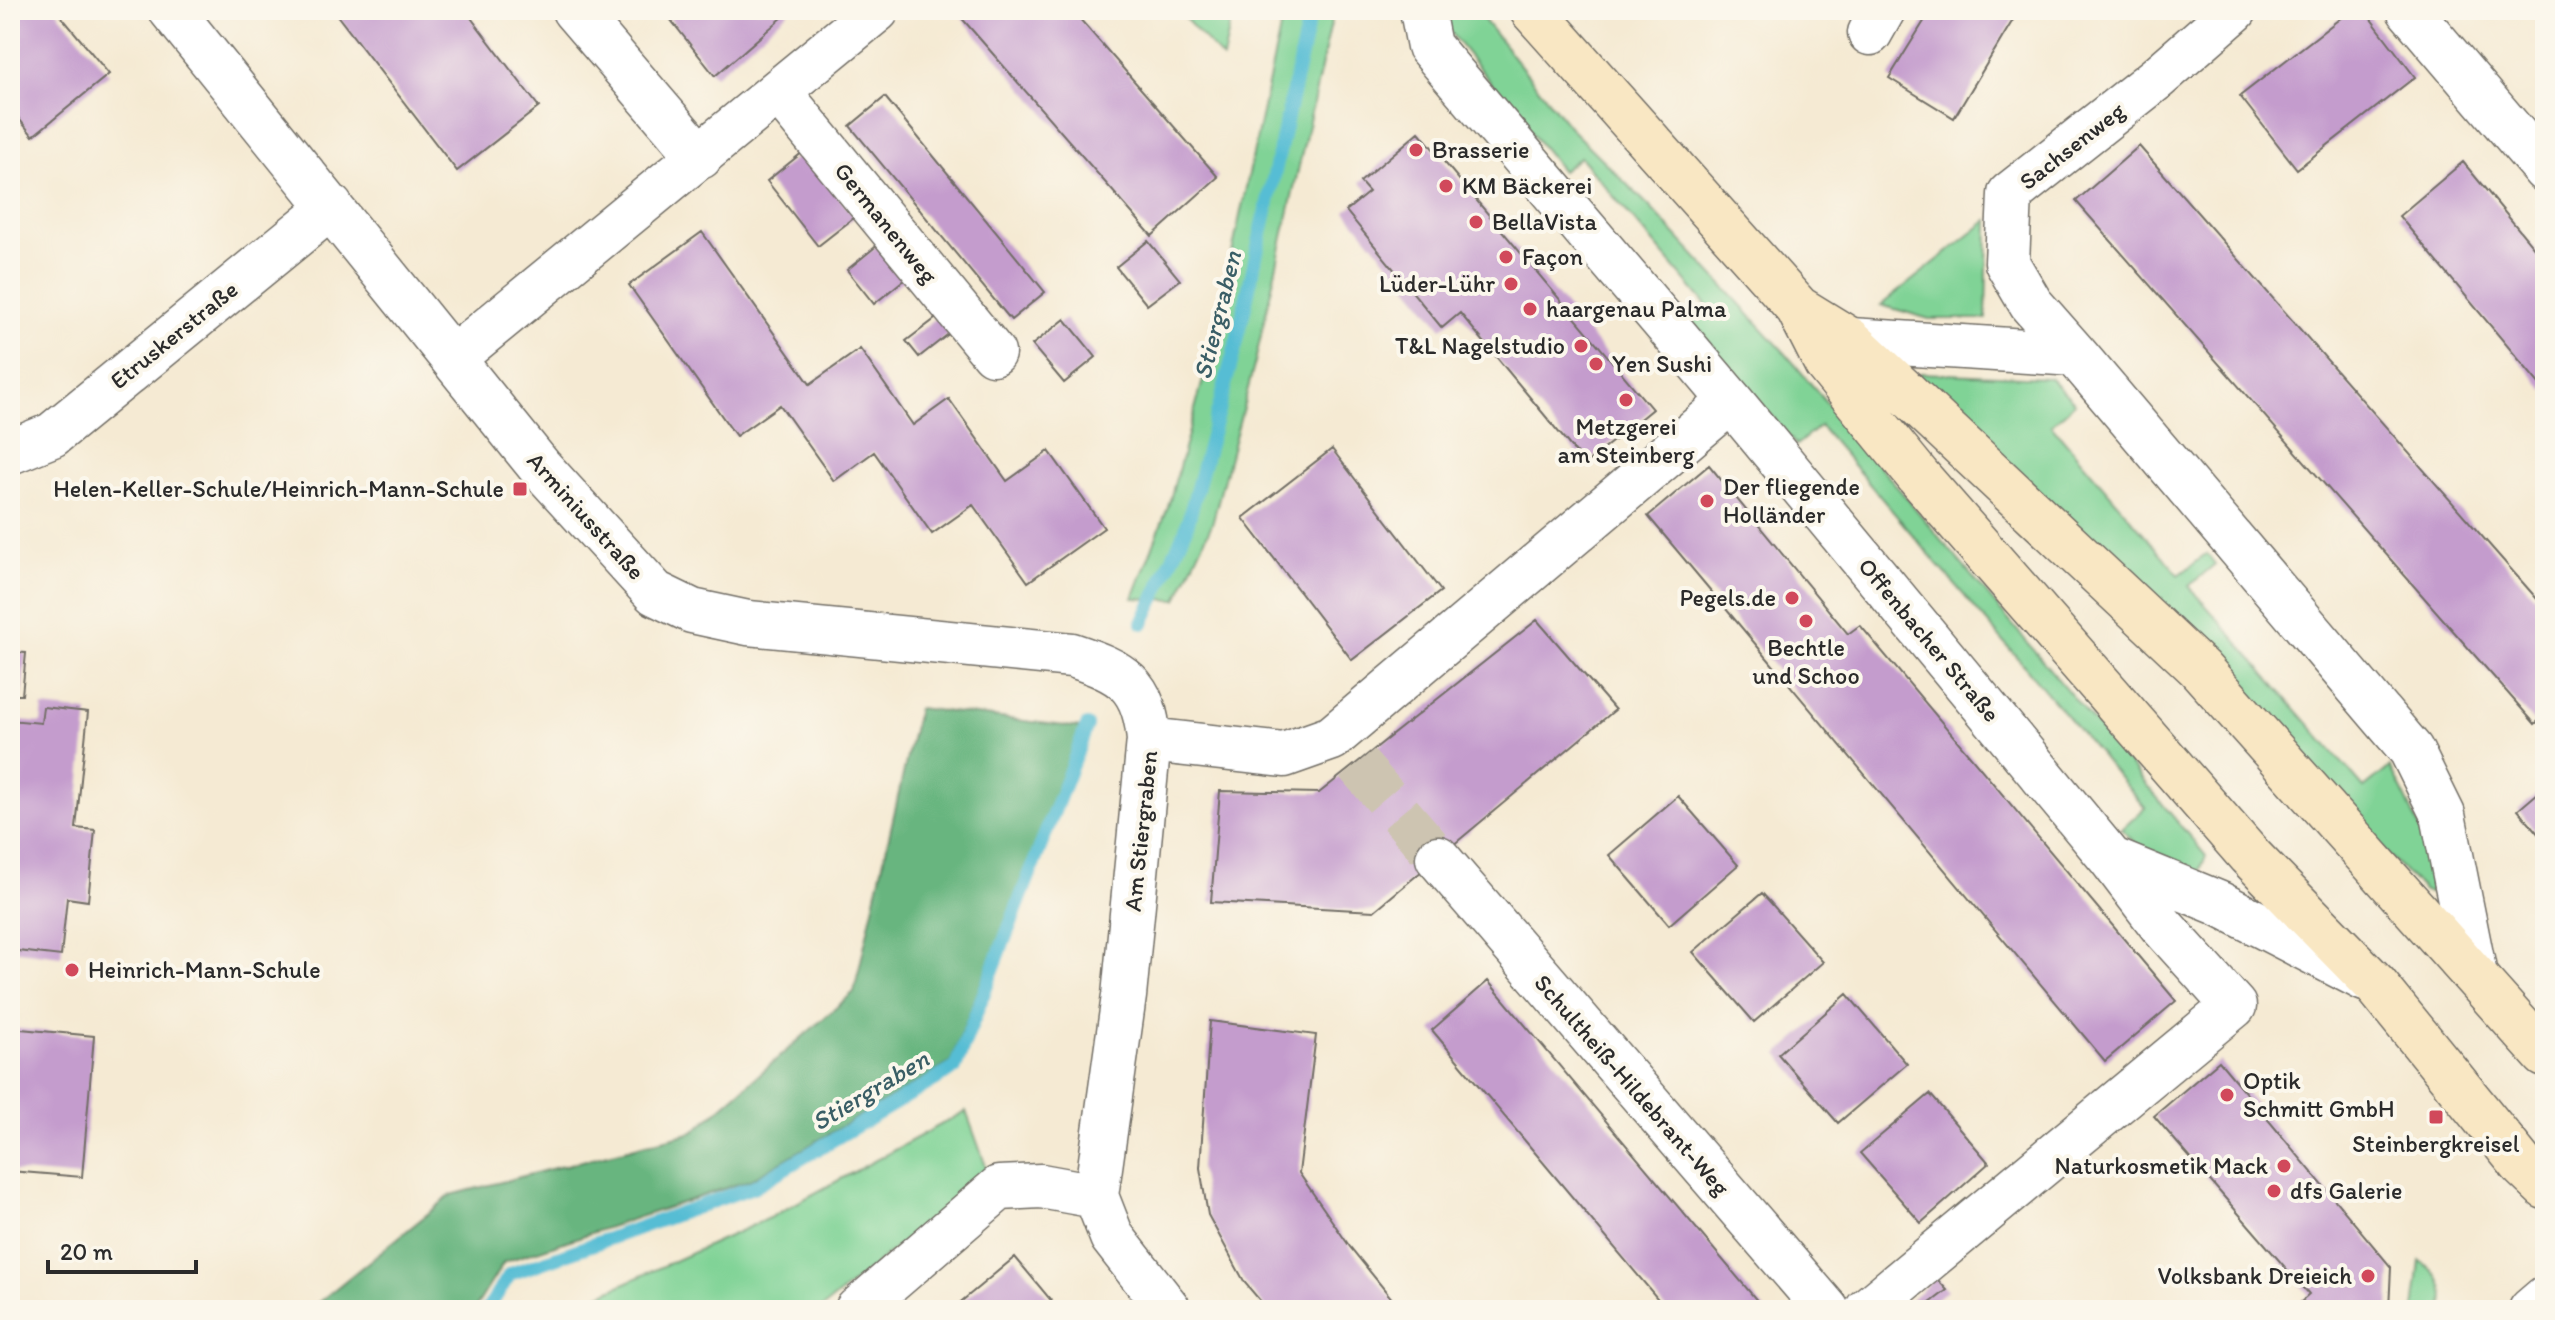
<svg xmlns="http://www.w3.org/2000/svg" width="2555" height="1320" font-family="Itim,sans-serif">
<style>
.green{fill:#80d396;stroke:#567f60;stroke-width:2}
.forest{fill:#68b57f;stroke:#4a7055;stroke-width:2}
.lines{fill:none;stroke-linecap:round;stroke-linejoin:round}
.stream{stroke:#56bdd4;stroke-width:14}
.building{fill:#c49ccd}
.minor-tunnel{stroke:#cdc4b1;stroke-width:44;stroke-dasharray:44 22;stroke-linecap:butt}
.minor-casing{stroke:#726e66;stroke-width:47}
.secondary-casing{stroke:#726e66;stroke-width:47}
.minor{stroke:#fff;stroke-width:44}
.secondary{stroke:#f9e7c3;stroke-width:44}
.poi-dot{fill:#d1495b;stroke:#fbf7ec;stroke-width:3}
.labels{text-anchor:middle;stroke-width:8;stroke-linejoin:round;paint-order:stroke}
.street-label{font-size:24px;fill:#2b2b2b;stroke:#fbf7ec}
.poi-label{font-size:24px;fill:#2b2b2b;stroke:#fbf7ec;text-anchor:start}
.water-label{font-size:26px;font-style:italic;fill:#3a5e66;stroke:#fbf7ec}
</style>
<rect width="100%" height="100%" fill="#fbf7ec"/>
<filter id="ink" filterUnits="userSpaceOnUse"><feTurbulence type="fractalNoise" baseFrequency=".0125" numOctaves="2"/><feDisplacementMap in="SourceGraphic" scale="16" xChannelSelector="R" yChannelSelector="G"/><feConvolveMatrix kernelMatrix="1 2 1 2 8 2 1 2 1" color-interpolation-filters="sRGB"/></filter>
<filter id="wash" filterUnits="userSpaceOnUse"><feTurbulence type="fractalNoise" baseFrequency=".006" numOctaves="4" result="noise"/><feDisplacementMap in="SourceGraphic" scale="32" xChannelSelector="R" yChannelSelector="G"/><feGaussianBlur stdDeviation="1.8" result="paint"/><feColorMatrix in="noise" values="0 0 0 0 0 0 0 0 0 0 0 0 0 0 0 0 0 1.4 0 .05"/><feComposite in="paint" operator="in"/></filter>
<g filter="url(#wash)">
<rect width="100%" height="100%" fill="#f5ead3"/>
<path class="green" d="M1177 10H1233L1223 59Z
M1284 10H1334L1255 362 1212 524 1177 600 1133 598 1168 507 1211 351Z
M1444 10H1476L1573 131 1650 207 1786 354 2206 856 2199 873 2144 853 2122 829 2145 808 1820 426 1796 445 1691 322 1708 307 1580 157 1562 171 1457 41 1446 26Z
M1988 220 1986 319H1929L1881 305Z
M1920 373 2050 378 2075 403 2051 425 2179 575 2207 554 2215 564 2189 586 2364 788 2390 767C2406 798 2438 857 2430 892L2424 891 1918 378Z
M966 1111 988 1172 820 1310H566L771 1217Z
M2420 1261C2439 1273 2448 1288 2442 1310H2414Z"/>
<path class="forest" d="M918 708 1082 728 950 1063 750 1180 504 1262 474 1310H309L451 1195 693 1132 854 992Z"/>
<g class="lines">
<path class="stream" d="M1143 623 1186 529 1237 341 1311 10
M487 1310 510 1274 753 1187 955 1068 1087 726"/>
</g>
<g id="blocks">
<path class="building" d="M10 10H56L109 74 33 136 10 108Z
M333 10H465L539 107 457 171Z
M663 10H791L715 76Z
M965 10H1072L1218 177 1152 236 959 15Z
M1931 10H2019L1954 118 1889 78Z
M2351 10H2364L2415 77 2297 169 2240 96Z
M885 97 1045 292 1011 320 850 126Z
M1419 132 1652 409 1585 464 1460 313 1442 328 1346 211 1369 192 1360 182Z
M2139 146 2545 608V715L2535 724 2076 201Z
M803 152 855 217 818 246 767 181Z
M2463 162 2545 261V391L2399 216Z
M702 232 810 384 860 349 913 425 949 399 1007 481 1049 451 1104 528 1028 582 973 505 932 534 874 452 834 481 780 405 736 436 629 285Z
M1148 241 1180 280 1147 305 1116 267Z
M879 244 906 278 874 304 847 270Z
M939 316 951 332 919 357 906 341Z
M1065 319 1096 357 1064 383 1032 345Z
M1332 449 1441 591 1352 660 1243 518Z
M1709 465 1848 634 1860 625 2176 1001 2105 1061 1648 516Z
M1537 620 1615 710 1374 911 1211 902 1220 791 1319 793Z
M10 652 26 653 22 695H10Z
M43 707 88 712 76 828 95 830 88 901 67 898 61 956 10 950V720L41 723Z
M2545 787V842L2518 810Z
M1678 796 1738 865 1669 925 1609 855Z
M1762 893 1823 962 1754 1022 1693 952Z
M1488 981 1765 1310H1667L1432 1030Z
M1847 994 1907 1064 1838 1123 1778 1054Z
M1210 1021 1316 1035 1299 1173 1350 1247 1401 1310H1268L1245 1283 1208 1215 1200 1168Z
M10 1028 94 1036 82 1177 10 1171Z
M2219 1061 2391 1267 2389 1310H2292L2309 1295 2154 1116Z
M1930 1094 1989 1163 1921 1223 1860 1153Z
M1015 1257 1059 1310H951Z
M1936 1278 1947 1290 1921 1310 1911 1299Z"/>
</g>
</g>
<g filter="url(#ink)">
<use href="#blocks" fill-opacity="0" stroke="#726e66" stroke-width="2"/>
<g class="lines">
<path class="minor-tunnel" d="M1357 764 1438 858"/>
<g class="minor-casing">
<path id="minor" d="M171 10 540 467 655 593 692 611 748 623 1072 655C1123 672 1144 683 1149 740L1124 996 1096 1196 1112 1237 1169 1310
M574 10 700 157
M1422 10 1429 46 1731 401 2111 859 2161 925 2234 1006 1867 1310
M2409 10 2545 170
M1870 33 1883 10
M779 92 993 353
M1850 340 2075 354 2411 750 2443 815 2475 975
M2075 354 2031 304 2007 263 2010 194 2157 78 2235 10
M453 358 877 10
M10 452 52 435 331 207
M1149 740 1284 755 1332 738 1731 401
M1438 858 1827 1310
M2113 860 2218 903 2365 979
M857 1310 999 1188 1041 1186 1096 1196
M2531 1310 2545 1298"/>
</g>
<g class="secondary-casing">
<path id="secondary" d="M1532 10 1798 308 1850 340 2199 668 2545 1055
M1798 308 1826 363 1918 476 2249 855 2376 985 2523 1166 2545 1187"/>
</g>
<use href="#minor" class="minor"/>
<use href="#secondary" class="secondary"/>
</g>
</g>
<g class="poi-dot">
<circle cx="1416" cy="150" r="8"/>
<circle cx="1446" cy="186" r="8"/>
<circle cx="1476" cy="222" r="8"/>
<circle cx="1506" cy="257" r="8"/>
<circle cx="1511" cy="284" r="8"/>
<circle cx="1530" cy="309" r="8"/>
<circle cx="1581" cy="346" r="8"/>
<circle cx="1596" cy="364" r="8"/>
<circle cx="1626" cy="400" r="8"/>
<rect x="512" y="481" width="16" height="16" rx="4"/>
<circle cx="1707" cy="501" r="8"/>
<circle cx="1792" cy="598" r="8"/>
<circle cx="1806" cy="621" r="8"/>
<circle cx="72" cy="970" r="8"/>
<circle cx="2227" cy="1095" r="8"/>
<rect x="2428" y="1109" width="16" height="16" rx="4"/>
<circle cx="2284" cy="1166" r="8"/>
<circle cx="2274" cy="1191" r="8"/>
<circle cx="2368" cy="1276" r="8"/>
</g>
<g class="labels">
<g class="street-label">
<text transform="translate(2072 146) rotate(-38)" y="8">Sachsenweg</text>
<text transform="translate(886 223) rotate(51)" y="8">Germanenweg</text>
<text transform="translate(174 335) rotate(-39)" y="8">Etruskerstraße</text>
<text transform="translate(586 516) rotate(48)" y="8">Arminiusstraße</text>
<text transform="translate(1929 640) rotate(50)" y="8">Offenbacher Straße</text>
<text transform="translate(1141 831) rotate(-84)" y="8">Am Stiergraben</text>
<text transform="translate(1632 1085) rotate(49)" y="8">Schultheiß-Hildebrant-Weg</text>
</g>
<g class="poi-label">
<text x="1432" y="158">Brasserie</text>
<text x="1462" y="194">KM Bäckerei</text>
<text x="1492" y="230">BellaVista</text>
<text x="1522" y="265">Façon</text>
<text x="1495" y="292" text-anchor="end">Lüder-Lühr</text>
<text x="1546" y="317">haargenau Palma</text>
<text x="1565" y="354" text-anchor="end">T&amp;L Nagelstudio</text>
<text x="1612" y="372">Yen Sushi</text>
<text x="1626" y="435" text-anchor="middle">Metzgerei<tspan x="1626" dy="28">am Steinberg</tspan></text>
<text x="1723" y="495">Der fliegende<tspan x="1723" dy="28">Holländer</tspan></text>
<text x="504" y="497" text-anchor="end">Helen-Keller-Schule/Heinrich-Mann-Schule</text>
<text x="1776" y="606" text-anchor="end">Pegels.de</text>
<text x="1806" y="656" text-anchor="middle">Bechtle<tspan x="1806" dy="28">und Schoo</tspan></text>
<text x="88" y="978">Heinrich-Mann-Schule</text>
<text x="2243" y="1089">Optik<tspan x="2243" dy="28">Schmitt GmbH</tspan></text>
<text x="2436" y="1152" text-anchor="middle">Steinbergkreisel</text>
<text x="2268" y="1174" text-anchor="end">Naturkosmetik Mack</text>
<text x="2290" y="1199">dfs Galerie</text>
<text x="2352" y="1284" text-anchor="end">Volksbank Dreieich</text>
</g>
<g class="water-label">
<text transform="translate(1217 315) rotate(-76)" y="9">Stiergraben</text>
<text transform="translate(870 1090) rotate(-31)" y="9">Stiergraben</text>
</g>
</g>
<rect width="2555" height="1320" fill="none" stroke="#fbf7ec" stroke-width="40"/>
<path d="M48 1260v12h148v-12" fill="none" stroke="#2b2b2b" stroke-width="4"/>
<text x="60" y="1260" font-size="24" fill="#2b2b2b" stroke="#fbf7ec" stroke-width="6" paint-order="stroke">20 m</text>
</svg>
